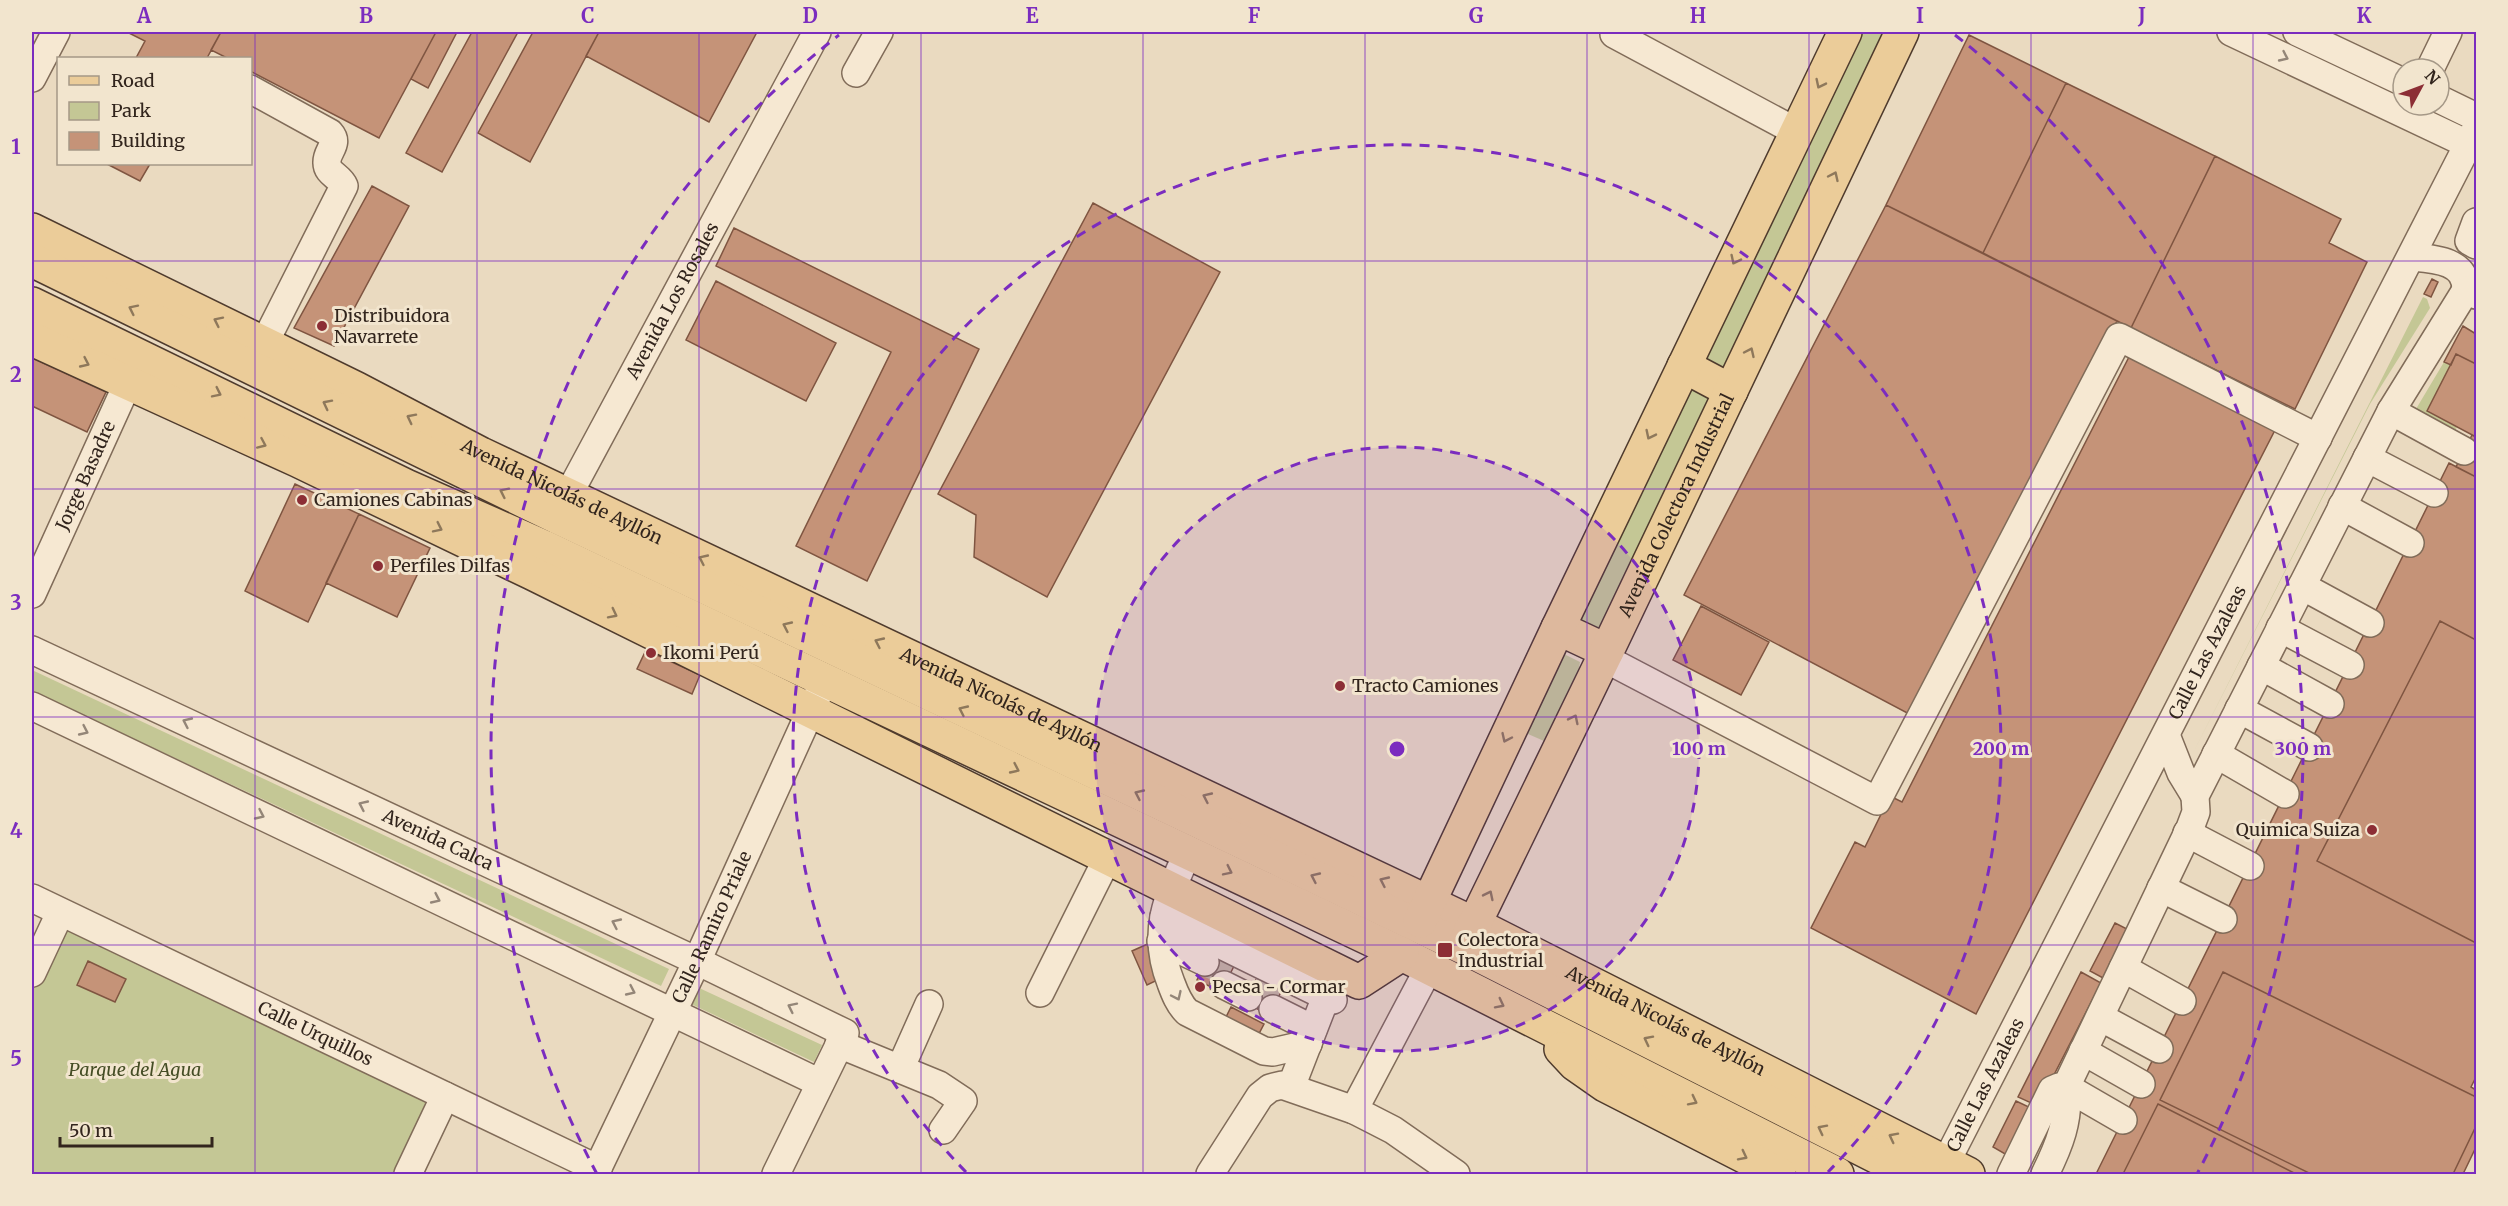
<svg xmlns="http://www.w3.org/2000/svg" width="2508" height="1206" font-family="Merriweather,serif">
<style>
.green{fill:#c4c795}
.building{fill:#c59378;stroke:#7f5541;stroke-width:1.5}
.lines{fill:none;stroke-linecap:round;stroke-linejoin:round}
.minor-tunnel{stroke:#c5b69f;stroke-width:27;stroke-dasharray:27 14;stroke-linecap:butt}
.minor-casing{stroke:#816c59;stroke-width:30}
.major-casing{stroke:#4f3b2d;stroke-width:36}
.minor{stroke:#f6e8d2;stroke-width:27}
.major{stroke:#ebcc99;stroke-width:33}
.oneway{stroke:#948678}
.oneway2{stroke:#8e785b}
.grid{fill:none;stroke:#7b2cbf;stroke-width:1.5;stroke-opacity:0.55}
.ring{fill:none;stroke:#7b2cbf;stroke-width:3;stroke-dasharray:10 8}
.poi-dot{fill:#8c2e35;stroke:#f2e5ce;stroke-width:2}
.labels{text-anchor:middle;stroke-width:6;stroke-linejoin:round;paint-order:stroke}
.street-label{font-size:18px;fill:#32251d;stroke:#f2e5ce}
.poi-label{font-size:18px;fill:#32251d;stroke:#f2e5ce;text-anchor:start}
.park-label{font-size:18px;font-style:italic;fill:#454d25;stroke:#f2e5ce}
.centre{fill:#7b2cbf;stroke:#f2e5ce;stroke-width:3}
.ring-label{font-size:18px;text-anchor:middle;font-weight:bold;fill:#7b2cbf;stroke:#f2e5ce;stroke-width:6;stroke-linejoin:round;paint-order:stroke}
.neatline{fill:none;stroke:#7b2cbf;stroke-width:2}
.grid-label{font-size:20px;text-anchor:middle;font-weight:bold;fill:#7b2cbf}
</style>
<rect width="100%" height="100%" fill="#eadac0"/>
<path class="green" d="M1858 32H1887L1721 375 1697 371Z
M2423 297 2427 299 2430 308 2370 404 2191 757Z
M2444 362 2451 365 2427 411 2457 427 2454 432 2418 413 2416 409Z
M1689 387 1708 397V402L1597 636 1574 632Z
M1562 653 1580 662 1579 668 1544 741 1521 731Z
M32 670 669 969 661 986 32 691Z
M64 919 429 1095 394 1174H32V990Z
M697 987 822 1045 814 1062 689 1003Z"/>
<path class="building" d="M127 32H221L207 58H136L145 41Z
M221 32H436L379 138 250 71V58H227L211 50Z
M436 32H457L428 88 411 79Z
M472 32H518L442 172 406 153Z
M533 32H599L530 162 478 133Z
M599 32H757L709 122 586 56Z
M1969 35 2066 83 1983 253 1886 205Z
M2066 83 2215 156 2131 328 1983 253Z
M2215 156 2341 219 2329 243 2367 262 2295 409 2131 328Z
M107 164H150L140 181Z
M372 186 409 206 334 346 294 328Z
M1093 203 1220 272 1047 597 974 557 976 515 938 494Z
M1886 205 2117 321 1911 715 1684 595Z
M734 228 979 349 867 581 796 546 891 352 716 266Z
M2432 279 2438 282 2431 297 2424 294Z
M716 281 836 343 806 401 686 340Z
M2463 326 2476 334V364L2456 354 2451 365 2444 362Z
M2456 354 2476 364V437L2427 411Z
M2130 355 2275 430 1976 1014 1811 928 1855 842 1865 847 1890 796 1902 802Z
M32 358 106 392 87 432 32 406Z
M2472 435 2476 437V477L2456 467Z
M2449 463 2476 477V1077L2471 1087 2476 1090V1147L2463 1174H2102L2097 1172Z
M295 484 359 514 308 622 245 591Z
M359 514 430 548 397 617 326 583Z
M1701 606 1769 642 1741 695 1673 660Z
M2440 621 2476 640V943L2317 861Z
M646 650 700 675 692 694 637 669Z
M2115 923 2127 929 2103 978 2090 971Z
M1152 942 1166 976 1147 985 1132 951Z
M1215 942 1240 954 1221 992 1197 980Z
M88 961 126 979 115 1002 77 985Z
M1263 965 1288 977 1270 1015 1245 1003Z
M2081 972 2101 983 2038 1106 2018 1097Z
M2223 972 2476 1097V1126L2453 1174H2311L2160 1100Z
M1231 1007 1264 1024 1253 1045 1220 1029Z
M2016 1101 2035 1110 2012 1158 1993 1147Z
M2158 1104 2296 1174H2129L2124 1172Z"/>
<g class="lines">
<path class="minor-tunnel" d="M1205 962 1230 974
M1253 986 1279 998"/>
<g class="minor-casing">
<g id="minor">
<path d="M1616 32 1614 34 1797 132"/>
<path d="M2231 32 2476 148"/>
<path d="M2297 32 2403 82"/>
<path d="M2430 69 2448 32"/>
<path d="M856 73 879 32"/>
<path d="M32 78 56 32"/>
<path d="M250 89 330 133C340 144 326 151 327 163 327 174 340 176 344 186L264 344"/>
<path d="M2439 99 2476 117"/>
<path d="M2476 222 2469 241 2476 245"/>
<path d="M2411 257C2434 259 2466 260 2466 290L2476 295"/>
<path d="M2391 411 2464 451"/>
<path d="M2367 458 2434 493"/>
<path d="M2342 506 2410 543"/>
<path id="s1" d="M558 514 817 32"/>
<path d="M2302 586 2370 623"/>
<path id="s2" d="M32 594 136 365"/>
<path d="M2280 628 2350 665"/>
<path id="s3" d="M32 650 697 961 845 1033 776 1174"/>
<path d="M1604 658 1877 801 2119 337 2318 438"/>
<path d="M2261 666 2330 704"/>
<path d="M32 706 820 1083"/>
<path d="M2239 709 2309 747"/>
<path d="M2166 735 2181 773 2195 796"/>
<path d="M2216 754 2285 794"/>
<path d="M2187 833 2250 866"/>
<path d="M1188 852C1167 898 1151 933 1171 983 1175 994 1179 1004 1187 1012L1264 1051 1273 1052 1308 1044"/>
<path d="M2161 888 2223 919"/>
<path id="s4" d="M32 898 598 1169"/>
<path d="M1164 917 1333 1000"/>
<path d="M1161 941 1205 962"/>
<path d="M2123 968 2182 1001"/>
<path d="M32 973 60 913"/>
<path d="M1224 985 1248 997"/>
<path d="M1040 993 1107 859"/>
<path d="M1273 1009 1313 1029"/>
<path d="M2100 1017 2159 1049"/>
<path d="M839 1044 939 1085 963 1101 943 1130"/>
<path d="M2083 1051 2141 1084"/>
<path d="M900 1069 929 1004"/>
<path d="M1291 1087 1322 1007"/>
<path d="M1354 1110 1429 968"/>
<path d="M408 1174 445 1096"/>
<path id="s5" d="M595 1174 697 961 825 679"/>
<path d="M1210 1174 1260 1096 1270 1088 1282 1085 1354 1110 1393 1130 1456 1174"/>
<path id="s6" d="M1940 1174 2476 129"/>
<path d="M2011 1174 2052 1090 2059 1087H2066L2123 1120"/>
<path d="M2045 1174C2059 1146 2070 1119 2066 1087L2190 828 2196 812 2195 796 2391 411 2466 290"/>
</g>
</g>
<g class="major-casing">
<g id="major">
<path id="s7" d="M32 230 357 389 481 454 1474 924 1968 1174"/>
<path d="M32 260 557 517 1463 947 1911 1174"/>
<path d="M32 304 406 486 544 547 1402 954 1837 1174"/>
<path d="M32 339 297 460 532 573 1359 982 1402 954"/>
<path d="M1684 366 1731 391"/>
<path d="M1558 628 1607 651"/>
<path d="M1420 921 1558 628 1845 32"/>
<path id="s8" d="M1465 943 1607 651 1902 32"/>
<path d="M1561 1049 1575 1064 1605 1085 1779 1174"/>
</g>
</g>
<use href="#minor" class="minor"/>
<use href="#major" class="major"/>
</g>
<defs><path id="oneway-chevron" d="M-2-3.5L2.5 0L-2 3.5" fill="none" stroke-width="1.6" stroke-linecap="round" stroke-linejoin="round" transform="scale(1.5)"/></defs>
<g class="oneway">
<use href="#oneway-chevron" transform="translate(2284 57) rotate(25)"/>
<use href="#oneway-chevron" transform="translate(187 722) rotate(-155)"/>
<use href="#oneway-chevron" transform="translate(84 731) rotate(25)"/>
<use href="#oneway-chevron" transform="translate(363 805) rotate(-155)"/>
<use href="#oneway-chevron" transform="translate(260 815) rotate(25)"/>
<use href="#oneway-chevron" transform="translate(436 899) rotate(25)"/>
<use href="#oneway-chevron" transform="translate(616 923) rotate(-155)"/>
<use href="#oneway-chevron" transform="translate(631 991) rotate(25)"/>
<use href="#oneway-chevron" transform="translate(1177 996) rotate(65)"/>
<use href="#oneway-chevron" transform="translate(792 1007) rotate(-154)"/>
</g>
<g class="oneway2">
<use href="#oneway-chevron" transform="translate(1820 84) rotate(116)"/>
<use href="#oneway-chevron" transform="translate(1834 176) rotate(-65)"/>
<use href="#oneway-chevron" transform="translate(1735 260) rotate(116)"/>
<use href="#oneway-chevron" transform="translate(133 309) rotate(-154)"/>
<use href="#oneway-chevron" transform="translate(218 321) rotate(-154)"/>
<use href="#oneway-chevron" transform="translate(1750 352) rotate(-65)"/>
<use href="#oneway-chevron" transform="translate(85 363) rotate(25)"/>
<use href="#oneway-chevron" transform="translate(217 393) rotate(26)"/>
<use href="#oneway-chevron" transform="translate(327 404) rotate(-153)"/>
<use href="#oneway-chevron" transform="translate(411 418) rotate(-153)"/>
<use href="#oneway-chevron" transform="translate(1650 435) rotate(116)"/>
<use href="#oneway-chevron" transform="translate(262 444) rotate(24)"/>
<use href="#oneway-chevron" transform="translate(504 492) rotate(-154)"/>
<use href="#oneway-chevron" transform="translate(438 528) rotate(26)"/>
<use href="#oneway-chevron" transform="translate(703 559) rotate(-155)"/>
<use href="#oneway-chevron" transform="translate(613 614) rotate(27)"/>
<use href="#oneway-chevron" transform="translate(787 626) rotate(-155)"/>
<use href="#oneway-chevron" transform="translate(879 642) rotate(-155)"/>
<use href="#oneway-chevron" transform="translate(963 710) rotate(-155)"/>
<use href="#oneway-chevron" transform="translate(1574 719) rotate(-64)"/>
<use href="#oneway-chevron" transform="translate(1506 738) rotate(115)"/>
<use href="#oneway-chevron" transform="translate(1015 769) rotate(25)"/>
<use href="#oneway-chevron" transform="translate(1139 794) rotate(-155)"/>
<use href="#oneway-chevron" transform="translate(1207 797) rotate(-155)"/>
<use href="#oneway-chevron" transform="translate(1228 871) rotate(26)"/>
<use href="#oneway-chevron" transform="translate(1315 877) rotate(-155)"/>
<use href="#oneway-chevron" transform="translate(1384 881) rotate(-155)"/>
<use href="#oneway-chevron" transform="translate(1489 895) rotate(-64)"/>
<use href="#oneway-chevron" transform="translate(1500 1004) rotate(27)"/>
<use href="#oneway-chevron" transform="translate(1648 1040) rotate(-153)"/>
<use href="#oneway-chevron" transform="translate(1693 1101) rotate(27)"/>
<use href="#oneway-chevron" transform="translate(1822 1129) rotate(-153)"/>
<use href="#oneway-chevron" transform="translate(1893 1137) rotate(-153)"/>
<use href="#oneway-chevron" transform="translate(1743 1156) rotate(27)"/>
</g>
<path class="grid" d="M255 32V1174M477 32V1174M699 32V1174M921 32V1174M1143 32V1174M1365 32V1174M1587 32V1174M1809 32V1174M2031 32V1174M2253 32V1174M32 261H2476M32 489H2476M32 717H2476M32 945H2476"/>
<circle cx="1397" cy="749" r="302" fill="#7b2cbf" fill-opacity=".12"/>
<g class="ring">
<circle cx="1397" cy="749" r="302"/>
<path d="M966 1172A604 604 0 1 1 1828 1172"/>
<path d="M597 1174A906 906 0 0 1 839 35M1955 35A906 906 0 0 1 2197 1174"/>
</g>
<g class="poi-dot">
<circle cx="322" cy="326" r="6"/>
<circle cx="302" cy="500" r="6"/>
<circle cx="378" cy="566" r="6"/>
<circle cx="651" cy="653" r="6"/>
<circle cx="1340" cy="686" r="6"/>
<circle cx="2372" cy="830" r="6"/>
<rect x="1437" y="942" width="16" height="16" rx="3"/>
<circle cx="1200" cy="987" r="6"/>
</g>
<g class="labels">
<g class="street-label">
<text dy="6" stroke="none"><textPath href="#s1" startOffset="242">Avenida Los Rosales</textPath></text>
<text dy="6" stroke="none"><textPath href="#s2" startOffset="130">Jorge Basadre</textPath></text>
<text dy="6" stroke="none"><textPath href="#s7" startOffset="591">Avenida Nicolás de Ayllón</textPath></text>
<text dy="6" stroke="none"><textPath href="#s8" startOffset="486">Avenida Colectora Industrial</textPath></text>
<text dy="6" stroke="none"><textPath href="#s6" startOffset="586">Calle Las Azaleas</textPath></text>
<text dy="6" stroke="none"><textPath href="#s7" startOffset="1077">Avenida Nicolás de Ayllón</textPath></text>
<text dy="6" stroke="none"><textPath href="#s3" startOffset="448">Avenida Calca</textPath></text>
<text dy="6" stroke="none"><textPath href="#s5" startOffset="273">Calle Ramiro Priale</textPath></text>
<text dy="6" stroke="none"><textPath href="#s7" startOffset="1815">Avenida Nicolás de Ayllón</textPath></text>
<text dy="6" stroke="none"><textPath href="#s4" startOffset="314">Calle Urquillos</textPath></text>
<text dy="6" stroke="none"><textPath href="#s6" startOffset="100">Calle Las Azaleas</textPath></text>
</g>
<g class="poi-label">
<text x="334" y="322">Distribuidora<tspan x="334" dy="21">Navarrete</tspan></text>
<text x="314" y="506">Camiones Cabinas</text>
<text x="390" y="572">Perfiles Dilfas</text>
<text x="663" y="659">Ikomi Perú</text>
<text x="1352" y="692">Tracto Camiones</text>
<text x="2360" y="836" text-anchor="end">Quimica Suiza</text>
<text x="1458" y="946">Colectora<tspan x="1458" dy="21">Industrial</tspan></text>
<text x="1212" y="993">Pecsa - Cormar</text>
</g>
<g class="park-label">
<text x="135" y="1076">Parque del Agua</text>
</g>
</g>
<circle cx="1397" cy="749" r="9" class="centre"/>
<g class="ring-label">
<text x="1699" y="755">100 m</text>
<text x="2001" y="755">200 m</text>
<text x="2303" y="755">300 m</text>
</g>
<rect width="2508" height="1206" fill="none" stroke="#f2e5ce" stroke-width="66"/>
<rect x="57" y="57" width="195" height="108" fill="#f2e5ce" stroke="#a59887" stroke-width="1.5"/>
<rect x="69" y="76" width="30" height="9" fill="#ebcc99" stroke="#a59887" stroke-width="1.5"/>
<text x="111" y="87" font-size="18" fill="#32251d">Road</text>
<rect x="69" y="102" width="30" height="18" fill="#c4c795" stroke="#a59887" stroke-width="1.5"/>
<text x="111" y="117" font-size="18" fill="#32251d">Park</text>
<rect x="69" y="132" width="30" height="18" fill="#c59378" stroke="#a59887" stroke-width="1.5"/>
<text x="111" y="147" font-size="18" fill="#32251d">Building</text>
<g transform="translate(2421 87) rotate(49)"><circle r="28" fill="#f2e5ce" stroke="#a59887" stroke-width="1.5"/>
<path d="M0-4.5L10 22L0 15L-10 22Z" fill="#8c2e35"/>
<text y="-9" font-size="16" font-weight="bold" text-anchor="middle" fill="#32251d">N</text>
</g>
<path d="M60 1137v9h152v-9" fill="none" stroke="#32251d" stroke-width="3"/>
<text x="69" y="1137" font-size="18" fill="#32251d" stroke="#f2e5ce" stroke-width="4.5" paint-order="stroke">50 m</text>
<rect x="33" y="33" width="2442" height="1140" class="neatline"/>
<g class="grid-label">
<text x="144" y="23">A</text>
<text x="366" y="23">B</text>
<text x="588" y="23">C</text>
<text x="810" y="23">D</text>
<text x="1032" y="23">E</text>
<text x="1254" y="23">F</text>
<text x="1476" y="23">G</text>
<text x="1698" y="23">H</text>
<text x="1920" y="23">I</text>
<text x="2142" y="23">J</text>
<text x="2364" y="23">K</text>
<text x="16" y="154">1</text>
<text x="16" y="382">2</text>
<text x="16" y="610">3</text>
<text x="16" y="838">4</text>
<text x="16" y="1066">5</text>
</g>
</svg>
